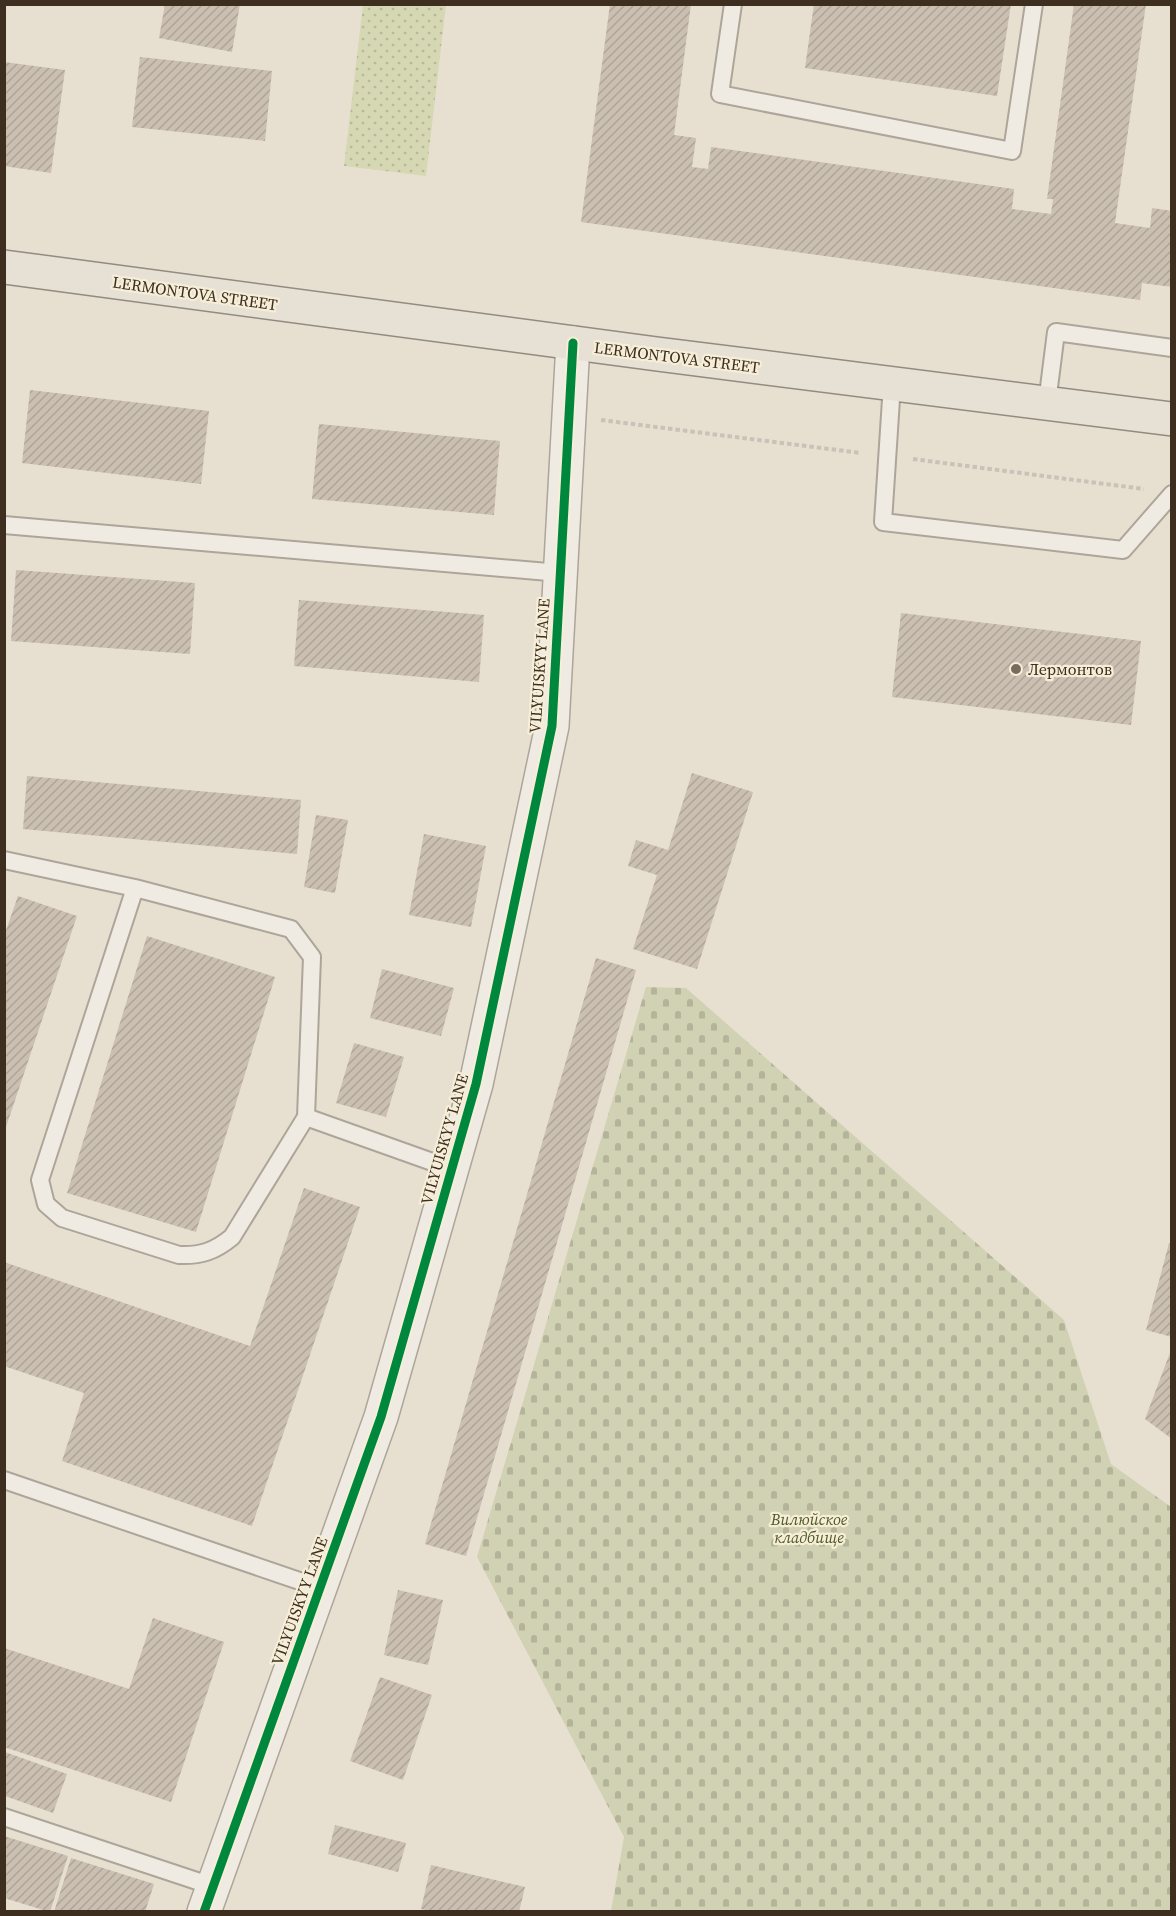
<svg xmlns="http://www.w3.org/2000/svg" width="1176" height="1916" font-family="'Source Serif 4',serif">
<style>
.grass{fill:url(#grass-dots)}
.cemetery{fill:url(#cemetery-stones)}
.building{fill:url(#building-hatch)}
.lines{fill:none;stroke-linecap:round;stroke-linejoin:round}
.service-casing{stroke:#ada599;stroke-width:20}
.minor-casing{stroke:#ada599;stroke-width:36}
.primary-casing{stroke:#928b80;stroke-width:36}
.path{stroke:#c8c2b9;stroke-width:4;stroke-dasharray:4.5 3;stroke-linecap:butt}
.service{stroke:#efebe3;stroke-width:16}
.minor{stroke:#efebe3;stroke-width:33}
.primary{stroke:#e6e1d4;stroke-width:33}
.cycleway-casing{stroke:#f7eed8;stroke-width:13}
.cycleway{stroke:#00873e;stroke-width:9}
.poi-dot{fill:#786c5e;stroke:#f7eed8;stroke-width:2}
.labels{text-anchor:middle;stroke-width:4.5;stroke-linejoin:round;paint-order:stroke}
.street-label{font-size:16px;fill:#3d2e20;stroke:#f7eed8}
.poi-label{font-size:16px;fill:#3d2e20;stroke:#f7eed8;text-anchor:start}
.park-label{font-size:16px;font-style:italic;fill:#4d5a26;stroke:#f7eed8}
</style>
<defs>
<pattern id="grass-dots" width="8" height="8" patternUnits="userSpaceOnUse" patternTransform="scale(1.5)"><rect width="8" height="8" fill="#d6d7b3"/><path d="M2 2h.1M6 6h.1" fill="none" stroke="#b9b99a" stroke-width="1.8" stroke-linecap="round"/></pattern>
<pattern id="cemetery-stones" width="16" height="16" patternUnits="userSpaceOnUse" patternTransform="scale(1.5)"><rect width="16" height="16" fill="#d1d1b3"/><path d="M2 7V4a2 2 0 0 1 4 0v3zM10 15v-3a2 2 0 0 1 4 0v3z" fill="#b4b49a"/></pattern>
<pattern id="building-hatch" width="6" height="6" patternUnits="userSpaceOnUse" patternTransform="scale(1.5)"><rect width="6" height="6" fill="#cbbfb2"/><path d="M-1 1l2-2M0 6l6-6M5 7l2-2" fill="none" stroke="#afa499"/></pattern>
</defs>
<rect width="100%" height="100%" fill="#e7e0d1"/>
<path class="grass" d="M363 5H446L426 176 344 166Z"/>
<path class="cemetery" d="M646 987 686 988 1064 1320 1111 1464 1171 1507V1911H611L624 1837 477 1557Z"/>
<path class="building" d="M165 4H240L232 52 159 38Z
M610 4H691L674 135 696 138 692 167 708 169 711 147 1014 189 1012 209 1051 214 1053 199H1047L1074 4H1146L1115 223 1150 228 1152 208 1172 211V287L1142 283 1140 300 581 222Z
M814 4H1011L997 96 805 68Z
M140 57 272 71 265 141 132 127Z
M4 62 65 70 51 173 4 166Z
M30 390 209 411 201 484 22 463Z
M319 424 500 441 494 515 312 499Z
M16 570 195 583 190 654 11 641Z
M299 600 484 615 479 682 294 666Z
M901 613 1141 641 1131 725 892 697Z
M692 773 753 792 697 969 633 949 657 875 628 866 636 840 668 850Z
M27 776 301 800 297 854 23 829Z
M316 815 348 820 335 893 304 887Z
M424 834 486 846 471 927 409 915Z
M18 896 77 916 5 1130 4 936Z
M147 936 275 977 196 1232 67 1193Z
M596 958 636 970 466 1556 425 1544Z
M382 969 454 988 441 1036 370 1018Z
M354 1043 404 1057 386 1117 336 1103Z
M304 1188 360 1207 252 1526 62 1461 84 1393 4 1366V1262L250 1346Z
M1169 1243 1172 1244V1337L1146 1330Z
M1171 1350H1172V1439L1145 1419Z
M398 1590 443 1600 428 1665 384 1655Z
M153 1618 224 1642 171 1802 4 1747V1648L129 1689Z
M380 1677 432 1695 403 1780 350 1761Z
M5 1752 67 1774 53 1813 5 1796Z
M335 1825 406 1843 398 1872 328 1854Z
M4 1836 68 1856 50 1912 4 1898Z
M71 1858 154 1884 145 1912H54Z
M431 1865 525 1887 519 1912H433L421 1909Z"/>
<g class="lines">
<g class="service-casing">
<path id="service" d="M733 4 720 94 1012 151 1034 4
M892 384 883 522 1123 550 1172 494
M1047 403 1056 332 1172 348
M4 525 560 573
M4 860 135 888 40 1180 46 1204 62 1218 179 1255C201 1256 215 1251 232 1237L306 1117 452 1169
M135 888 291 929 312 957 306 1117
M4 1480 320 1588
M4 1817 212 1886"/>
</g>
<g class="minor-casing">
<path id="minor" d="M204 1912 381 1417 476 1084 552 726 573 343"/>
</g>
<g class="primary-casing">
<path id="primary" d="M4 267 657 354 1172 419"/>
</g>
<path class="path" d="M601 420 861 453
M913 459 1144 489"/>
<use href="#service" class="service"/>
<use href="#minor" class="minor"/>
<use href="#primary" class="primary"/>
<g class="cycleway-casing">
<path id="cycleway" d="M204 1912 381 1417 476 1084 552 726 573 343"/>
</g>
<use href="#cycleway" class="cycleway"/>
</g>
<circle class="poi-dot" cx="1016" cy="669" r="6"/>
<g class="labels">
<g class="street-label">
<text transform="translate(195 293) rotate(8)" y="6">LERMONTOVA STREET</text>
<text transform="translate(677 357) rotate(7)" y="6">LERMONTOVA STREET</text>
<text transform="translate(539 666) rotate(-86)" y="6">VILYUISKYY LANE</text>
<text transform="translate(444 1139) rotate(-74)" y="6">VILYUISKYY LANE</text>
<text transform="translate(299 1601) rotate(-70)" y="6">VILYUISKYY LANE</text>
</g>
<g class="poi-label">
<text x="1028" y="675">Лермонтов</text>
</g>
<g class="park-label">
<text x="809" y="1525">Вилюйское<tspan x="809" dy="18">кладбище</tspan></text>
</g>
</g>
<rect width="1176" height="1916" fill="none" stroke="#3d2e20" stroke-width="12"/>
</svg>
